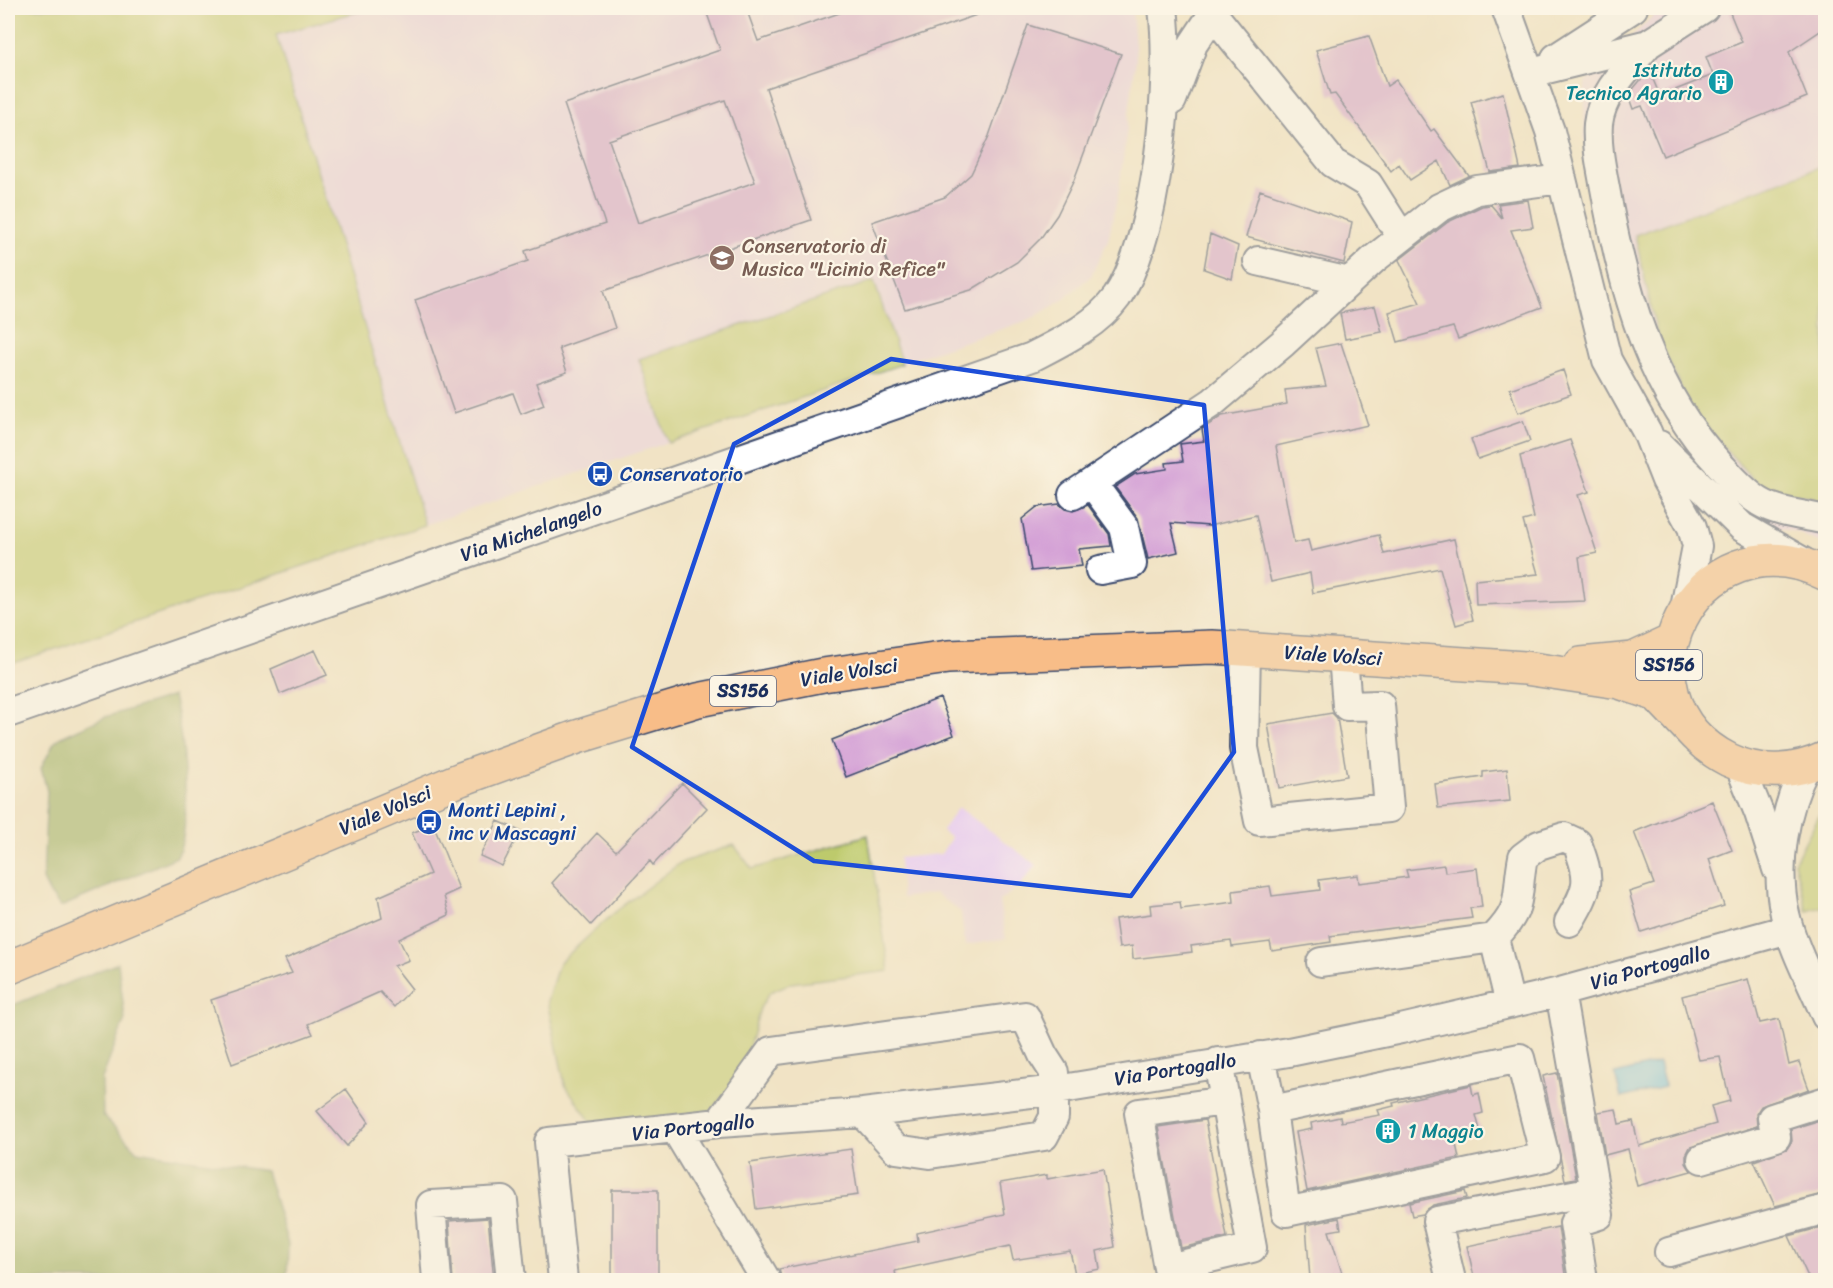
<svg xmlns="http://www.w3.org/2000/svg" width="1833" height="1288" font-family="Sriracha,sans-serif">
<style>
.built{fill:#ead1ec}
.green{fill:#bdca6c;stroke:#6c7c65;stroke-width:1.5}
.forest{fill:#96ae60;stroke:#586e5f;stroke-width:1.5}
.water{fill:#6ac0e7;stroke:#4278a2;stroke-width:1.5}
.building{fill:#d39fd6;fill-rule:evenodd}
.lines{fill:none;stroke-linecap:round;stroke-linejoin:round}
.minor-casing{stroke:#3b4a6d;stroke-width:32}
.major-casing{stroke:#3b4a6d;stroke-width:36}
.minor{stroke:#fff;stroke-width:28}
.major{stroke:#f8bd88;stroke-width:33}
.marked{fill:none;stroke:#1d4ed8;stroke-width:4.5;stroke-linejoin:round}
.labels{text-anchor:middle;stroke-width:4.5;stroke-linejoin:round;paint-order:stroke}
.shield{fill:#fcf5e5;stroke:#5e6a86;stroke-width:1.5}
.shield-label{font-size:18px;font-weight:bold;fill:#1b2f5e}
.culture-label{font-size:20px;fill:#0d838f;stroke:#fcf5e5;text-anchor:end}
.education-label{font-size:20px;fill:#785e54;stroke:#fcf5e5;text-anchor:start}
.transit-label{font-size:20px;fill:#164399;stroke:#fcf5e5;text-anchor:start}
.street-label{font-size:20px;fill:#1b2f5e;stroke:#fcf5e5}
</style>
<rect width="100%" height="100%" fill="#fcf5e5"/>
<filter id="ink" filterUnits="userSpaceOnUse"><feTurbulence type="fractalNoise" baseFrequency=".0167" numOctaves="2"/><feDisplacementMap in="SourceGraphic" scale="12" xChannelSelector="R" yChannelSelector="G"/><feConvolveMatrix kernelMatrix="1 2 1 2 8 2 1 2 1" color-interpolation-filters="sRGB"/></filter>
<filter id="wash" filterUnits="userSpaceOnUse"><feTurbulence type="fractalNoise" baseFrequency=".008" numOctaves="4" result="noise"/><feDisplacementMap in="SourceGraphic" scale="24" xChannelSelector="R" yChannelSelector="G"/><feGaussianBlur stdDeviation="1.35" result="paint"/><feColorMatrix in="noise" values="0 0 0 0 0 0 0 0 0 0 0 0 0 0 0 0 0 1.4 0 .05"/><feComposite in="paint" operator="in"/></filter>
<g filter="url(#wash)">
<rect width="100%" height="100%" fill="#f1e3c5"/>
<path class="built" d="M370 8H1132L1136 59 1119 190 1108 240 1091 276 1063 300 1031 319 425 525 276 34Z
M1661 8H1825V545L1799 533 1769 526 1741 507 1673 429 1636 348 1584 136 1585 82Z
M958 807 1036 865 1019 887 999 901 1006 939 965 945 961 912 935 893 902 898 899 858 941 854 951 838 942 831Z"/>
<path class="green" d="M8 8H370L276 35 425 525 8 665Z
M1825 165V504L1808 497 1762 490 1692 411 1658 339 1635 235Z
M874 281 902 364 668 443 639 359Z
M1825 809V906L1807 911 1794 862 1822 810Z
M868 835 889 971 791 983 770 992 760 1008 742 1073 709 1113 593 1125 565 1085 547 1001 559 963 615 912 680 863 734 845 752 869Z"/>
<path class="forest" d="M173 696C182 732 194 825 177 857L61 907 50 894 43 880 47 791 41 768 54 743 61 737 105 717Z
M118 963 125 1019 102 1079 103 1115 137 1151 266 1171 288 1244 287 1280H8V1007Z"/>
<path class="water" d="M1659 1063 1665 1087 1621 1098 1615 1074Z"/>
<g id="blocks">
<path class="building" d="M705 8H746L758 41 854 8H987L988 11 766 88 811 220 603 291 615 328 559 348 567 372 536 383 544 405 521 414 513 393 454 413 415 300 528 261 525 251 605 224 564 104 720 50ZM725 100 755 182 638 223 609 140Z
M1728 8H1826V27L1789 52 1807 97 1663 156 1642 106 1633 109 1628 95 1649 70 1660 96 1713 75 1706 57 1742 42Z
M1028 25 1121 54 1074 180 1057 215 1040 239 1017 262 971 290 905 309 872 222 945 197 971 174 989 136Z
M1369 36 1387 86 1396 80 1431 131 1434 129 1469 176 1450 185 1439 161 1410 180 1399 164 1391 171 1335 94 1330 95 1316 50Z
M1503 93 1520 168 1490 172 1471 102Z
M1260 190 1352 222 1344 263 1246 237Z
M1528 200 1533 227 1511 230 1542 307 1458 339 1453 327 1398 342 1389 312 1420 303 1399 260 1448 222 1482 206 1491 205 1502 218 1498 204Z
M1210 234 1238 246 1232 279 1204 269Z
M1375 306 1382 332 1345 339 1340 313Z
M1341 343 1368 425 1276 446 1294 543 1308 540 1311 551 1379 535 1384 554 1454 539 1473 620 1456 625 1440 568 1313 593 1310 573 1271 582 1256 515 1209 526 1171 523 1178 552 1148 559 1138 518 1115 487 1135 474 1167 469 1166 463 1183 461 1180 444 1204 441 1202 429 1222 416 1287 404 1285 390 1326 386 1316 348Z
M1563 370 1571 394 1518 413 1510 389Z
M1523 421 1530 441 1478 459 1471 439Z
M1570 440 1589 492 1578 495 1597 553 1579 557 1585 601 1476 605 1475 580 1538 574 1523 521 1534 518 1520 456Z
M1059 504 1065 509 1073 511 1088 505 1109 534 1111 546 1079 549 1082 566 1031 571 1022 519 1037 507Z
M315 650 327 675 280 694 271 669Z
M940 698 954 735 846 777 832 740Z
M1332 713 1337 718 1347 776 1279 788 1268 724Z
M1507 769 1510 801 1438 808 1435 784 1483 777V772Z
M682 783 707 808 653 865 650 861 591 925 552 883 597 833 616 851Z
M1712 801 1732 850 1709 859 1724 906 1641 932 1629 892 1654 884 1634 832Z
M498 821 520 831 502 866 480 856Z
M433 824 459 889 444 896 449 915 399 939 409 960 394 966 412 989 394 1007 380 992 308 1024 313 1034 232 1064 211 1000 292 973 285 959 382 918 378 897 430 874 412 833Z
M1444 865 1445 872 1477 868 1482 907 1470 908 1472 918 1330 936 1331 942 1272 951 1270 942 1232 947 1231 941 1191 946 1192 952 1133 959 1132 946 1119 948 1115 919 1151 914 1150 905 1180 902 1181 909 1234 902 1233 891 1270 886 1272 896 1320 890 1319 880 1358 875 1359 883 1408 877 1406 870Z
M1748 979 1760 1023 1779 1019 1789 1065 1799 1062 1809 1089 1761 1106 1756 1114 1757 1126 1690 1147 1686 1155V1163L1691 1171 1637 1186 1628 1149 1605 1155 1598 1112 1616 1109 1619 1124 1633 1121 1639 1146 1716 1124 1711 1106 1730 1101 1720 1057 1699 1060 1682 996Z
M1557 1073 1576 1178 1565 1180 1543 1076Z
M1471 1085 1473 1095 1479 1093 1483 1113 1476 1115 1480 1130 1454 1135 1459 1158 1307 1191 1296 1132 1312 1129 1311 1123 1340 1117 1341 1122 1380 1115 1378 1110 1394 1106 1393 1103Z
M346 1089 369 1122 347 1146 317 1111Z
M1824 1119 1826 1193 1775 1206 1754 1161 1787 1149 1792 1141 1791 1129Z
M1205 1120 1227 1237 1181 1248 1158 1127Z
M851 1149 858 1195 756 1209 750 1163Z
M1103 1169 1115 1247 1097 1251 1100 1269 1075 1274 1070 1251 1013 1260 1010 1246 895 1271 897 1281H782L779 1269 918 1241 917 1233 1005 1214 1000 1183 1047 1175V1179Z
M612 1190H658V1281H612Z
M1465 1191 1467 1198 1433 1205 1423 1214 1412 1216 1409 1203Z
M488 1218 494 1281H453L449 1221Z
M1339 1218 1341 1229 1329 1231 1342 1273 1310 1279 1306 1225Z
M1826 1226V1281H1810L1789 1236Z
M1558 1227 1566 1281H1475L1467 1246Z"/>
</g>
</g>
<g filter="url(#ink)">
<use href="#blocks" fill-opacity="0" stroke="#3b4a6d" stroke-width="1.5"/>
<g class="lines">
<g class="minor-casing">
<path id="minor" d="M1506 8 1550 131 1607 360 1647 432 1666 480 1692 527 1697 546 1685 608
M1648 44C1629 67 1601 93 1598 124 1596 151 1604 179 1608 205 1626 299 1653 394 1720 465 1732 478 1745 493 1760 502 1778 513 1805 515 1826 520
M1556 58 1633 8
M1531 73 1648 44 1704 8
M1172 100 1193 44 1213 14 1333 163 1368 184 1401 236
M1258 261 1349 282
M1659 445 1742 527 1803 562
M1092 483 1124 527 1132 564 1100 570
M1073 495 1213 402 1283 343 1374 259 1439 208 1477 190 1561 179
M1246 649 1244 748 1259 821 1389 808 1380 705 1347 706 1343 656
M8 713 1032 357C1061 342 1097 325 1117 297 1158 236 1172 80 1163 8
M1739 764 1759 813 1777 869
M1806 766C1784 809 1774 866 1785 914 1793 949 1812 983 1826 1016
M1494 938C1525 906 1515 898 1523 857L1539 845 1564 837 1577 843C1591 881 1590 886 1569 922
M1321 962 1494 938 1510 1004
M1560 992 1599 1215 1574 1223 1583 1280
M1261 1056 1272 1110 1520 1058 1545 1157 1286 1212 1272 1110
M1218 1062 1252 1248 1168 1268 1139 1113 1225 1101
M719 1123 771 1051 1025 1016 1043 1055 1054 1072V1117L1044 1136 930 1154 896 1149 863 1113
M675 1128 766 1280
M1702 1159 1776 1137 1772 1118 1826 1101
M1669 1252 1826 1209
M437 1280 431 1205 503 1201 511 1280
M563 1280 549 1142 719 1123 863 1113 1056 1090 1289 1052 1401 1029 1560 992 1789 929
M1451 1280 1437 1221 1594 1191"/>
</g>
<g class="major-casing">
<path id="major" d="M1826 574C1695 509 1603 696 1729 760 1760 775 1795 773 1826 758
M1581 664 1633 659 1672 641
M8 968 461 779 577 737 698 700 823 675 948 657 1212 647 1525 668 1619 682 1657 695 1696 736"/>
</g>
<use href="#minor" class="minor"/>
<use href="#major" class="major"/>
</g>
</g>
<path d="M0 0H1833V1288H0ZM891 359 1204 405 1234 752 1131 896 814 861 632 747 734 444Z" fill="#f1e3c5" fill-opacity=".55" fill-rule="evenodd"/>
<path class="marked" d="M891 359 1204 405 1234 752 1131 896 814 861 632 747 734 444Z"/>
<defs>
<g id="building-disc" transform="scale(1.35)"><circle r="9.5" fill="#0f9aa8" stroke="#fcf5e5"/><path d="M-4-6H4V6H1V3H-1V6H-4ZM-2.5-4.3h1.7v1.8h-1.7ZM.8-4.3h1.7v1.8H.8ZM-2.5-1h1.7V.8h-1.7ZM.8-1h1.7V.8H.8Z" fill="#fff"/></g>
<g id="university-disc" transform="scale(1.35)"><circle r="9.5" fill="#8d6e63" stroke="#fcf5e5"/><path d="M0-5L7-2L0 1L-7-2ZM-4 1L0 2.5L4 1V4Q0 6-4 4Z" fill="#fff"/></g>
<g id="bus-disc" transform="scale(1.35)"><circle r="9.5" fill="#1a4fb4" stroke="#fcf5e5"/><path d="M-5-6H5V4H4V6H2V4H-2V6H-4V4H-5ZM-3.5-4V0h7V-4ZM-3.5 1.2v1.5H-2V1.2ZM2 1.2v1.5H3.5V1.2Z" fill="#fff"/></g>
</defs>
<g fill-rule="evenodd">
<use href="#building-disc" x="1721" y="82"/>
<use href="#university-disc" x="722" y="258"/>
<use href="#bus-disc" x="600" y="474"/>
<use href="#bus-disc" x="429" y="822"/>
<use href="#building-disc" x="1388" y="1131"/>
</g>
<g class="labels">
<g class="shield">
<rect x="1636" y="650" width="66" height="30" rx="4.5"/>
<rect x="710" y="676" width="66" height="30" rx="4.5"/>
</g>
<g class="shield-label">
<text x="1669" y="671">SS156</text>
<text x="743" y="697">SS156</text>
</g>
<g class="culture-label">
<text x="1702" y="77">Istituto<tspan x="1702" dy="23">Tecnico Agrario</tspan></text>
<text x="1408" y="1138" text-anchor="start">1 Maggio</text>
</g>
<g class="education-label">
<text x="742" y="253">Conservatorio di<tspan x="742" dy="23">Musica "Licinio Refice"</tspan></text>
</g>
<g class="transit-label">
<text x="620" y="481">Conservatorio</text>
<text x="448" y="817">Monti Lepini ,<tspan x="448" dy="23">inc v Mascagni</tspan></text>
</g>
<g class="street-label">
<text transform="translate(531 531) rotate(-19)" y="7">Via Michelangelo</text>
<text transform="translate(1333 655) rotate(4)" y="7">Viale Volsci</text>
<text transform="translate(849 672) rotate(-9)" y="7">Viale Volsci</text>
<text transform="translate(385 810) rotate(-23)" y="7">Viale Volsci</text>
<text transform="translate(1650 967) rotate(-15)" y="7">Via Portogallo</text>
<text transform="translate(1175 1069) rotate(-9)" y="7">Via Portogallo</text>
<text transform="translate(693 1127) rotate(-6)" y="7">Via Portogallo</text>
</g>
</g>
<rect width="1833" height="1288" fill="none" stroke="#fcf5e5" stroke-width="30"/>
</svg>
